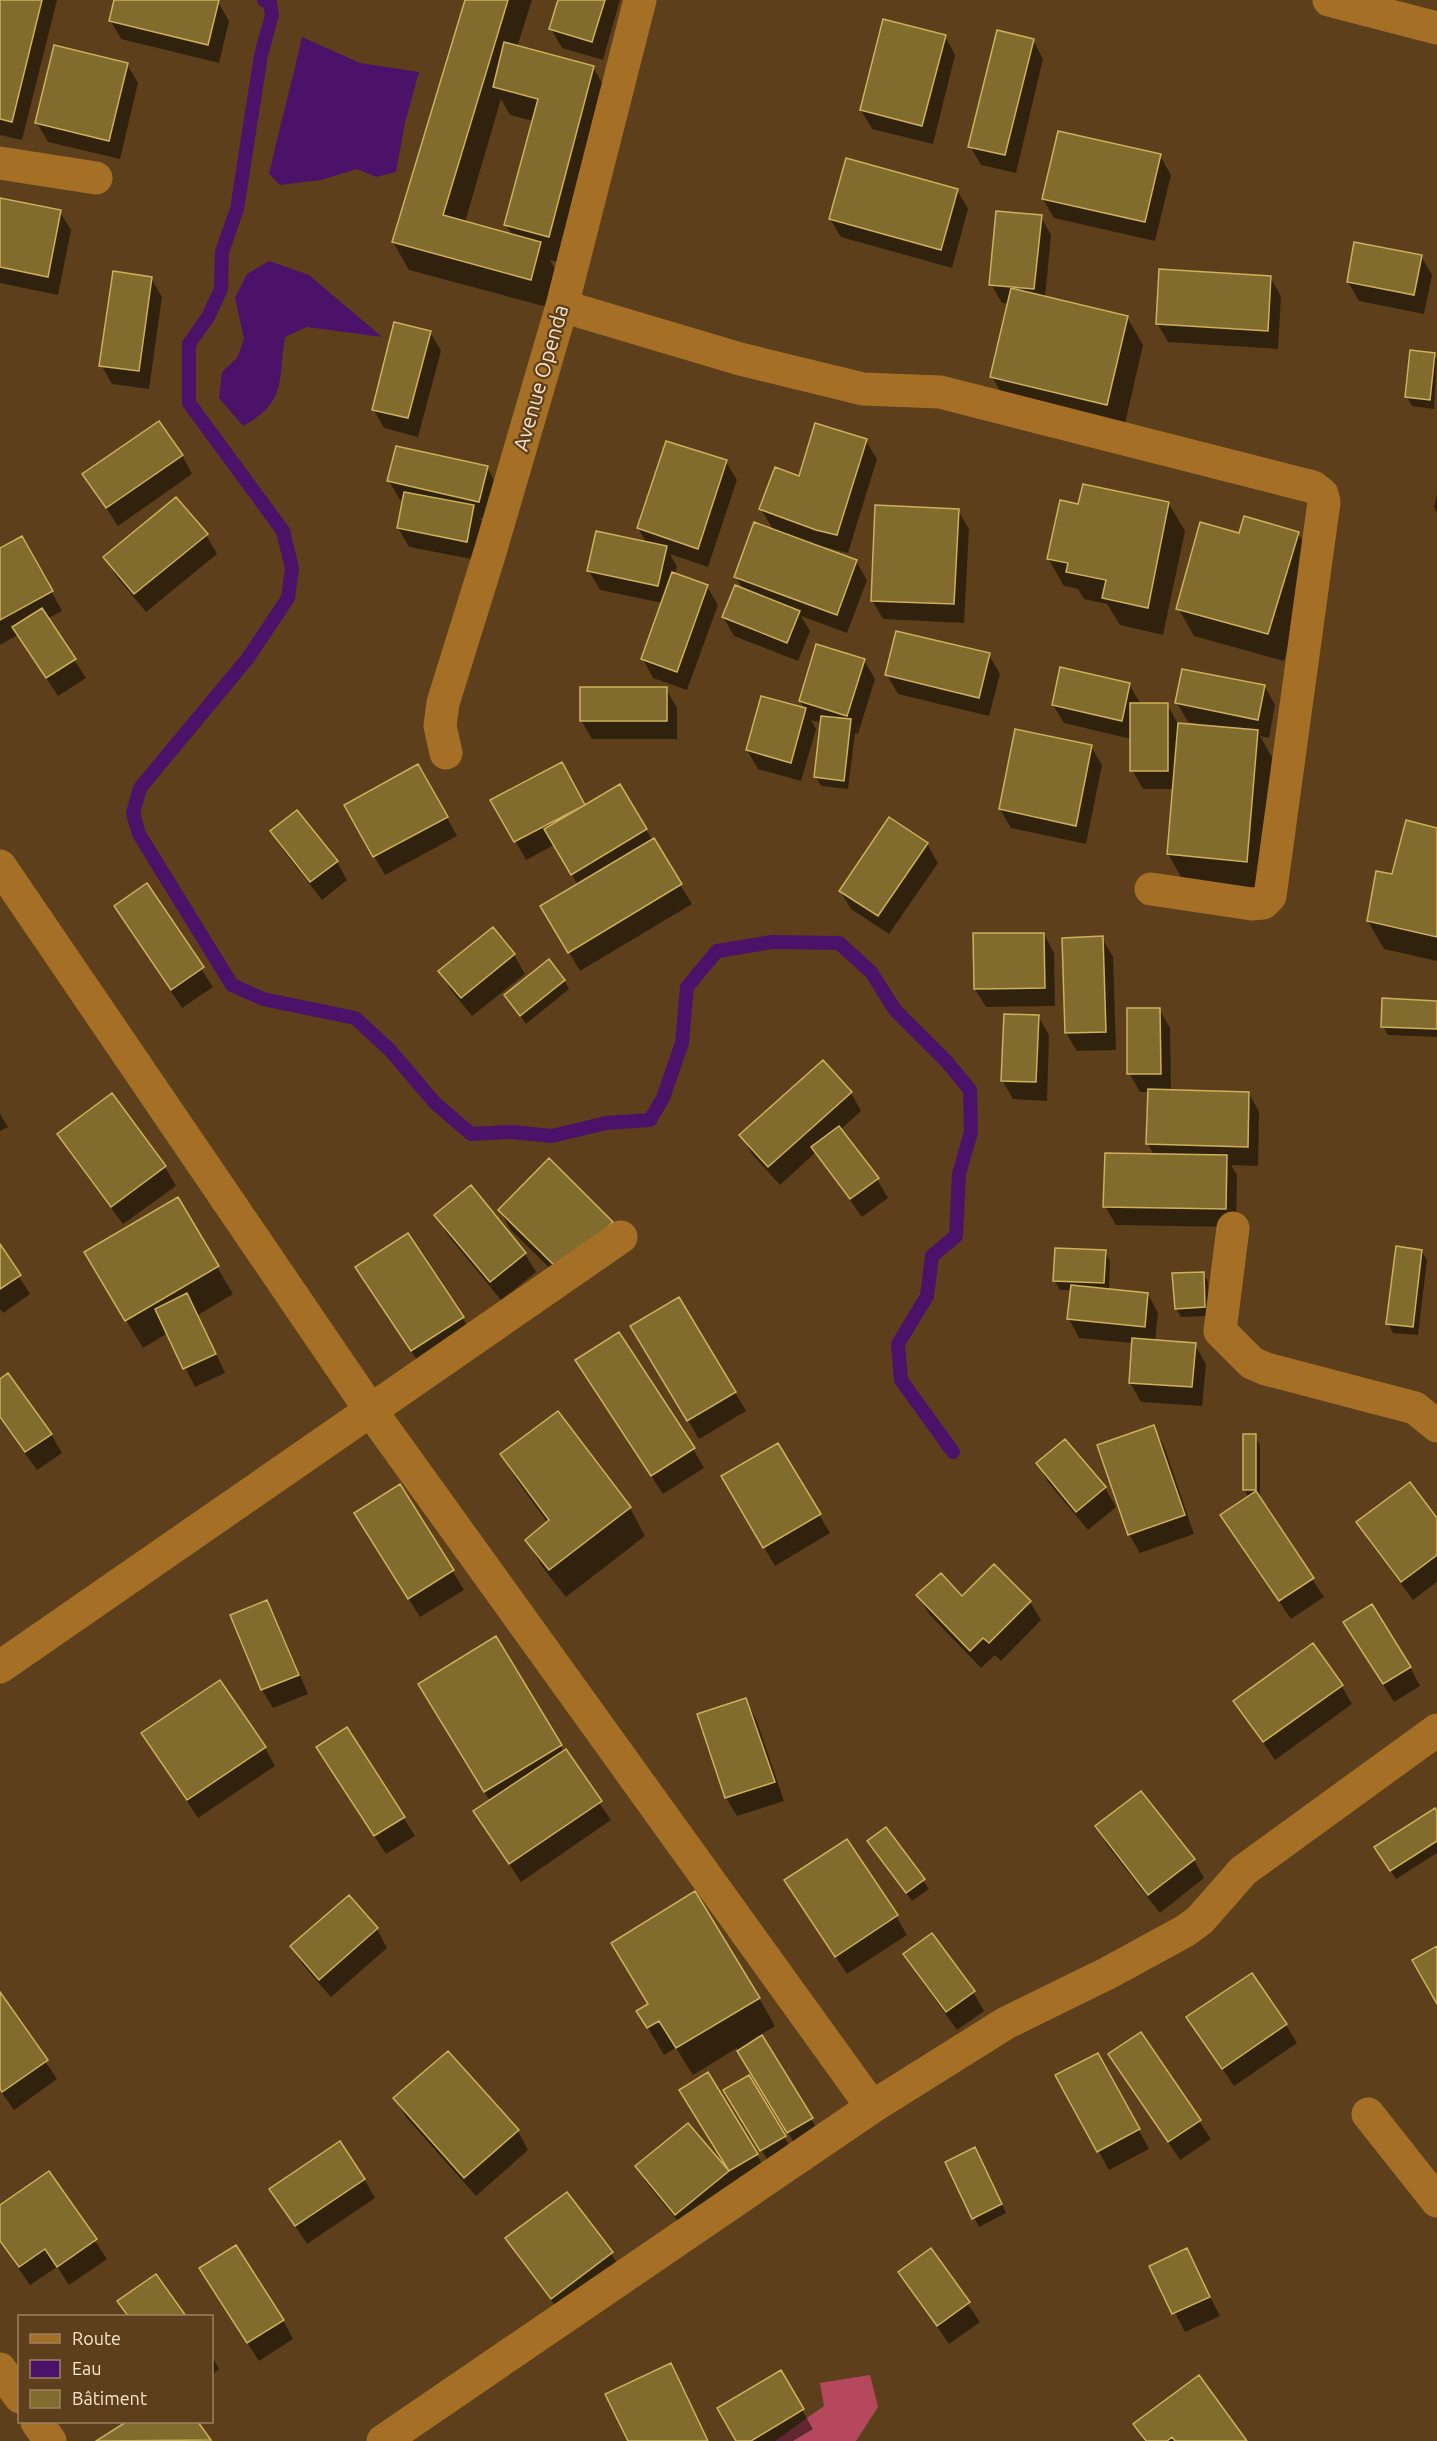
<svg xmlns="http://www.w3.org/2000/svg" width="1437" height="2441" font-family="Ubuntu,sans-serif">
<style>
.forest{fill:#b6485e}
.water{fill:#4c1269}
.shadow{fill:#0007;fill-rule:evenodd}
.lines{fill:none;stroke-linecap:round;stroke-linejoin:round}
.stream{stroke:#4c1269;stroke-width:14}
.building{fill:#816c2d;stroke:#cdb05b;stroke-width:1.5}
.street{stroke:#a57026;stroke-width:33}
.secondary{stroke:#a57026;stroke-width:33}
.labels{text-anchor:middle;stroke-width:4.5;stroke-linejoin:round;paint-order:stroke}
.street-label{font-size:21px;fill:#fae3c8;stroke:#5d401b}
</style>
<rect width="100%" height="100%" fill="#5d401b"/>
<path class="forest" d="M870 2375 878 2407 856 2441H775L824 2406 820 2383Z"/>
<path class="water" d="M302 37 360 63 419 72 405 123 396 172 376 177 357 169 321 180 280 185 269 174C279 128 292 83 302 37Z
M269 261 309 275 382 337 307 327 285 337C278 381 287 402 243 426L219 398 222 372 237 358 244 339 235 298 247 274Z"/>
<path class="shadow" d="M0 0H57L22 140 0 135Z
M115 0 218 2 229 21 219 63 121 39 110 20Z
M466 0H532L517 47 593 67 609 95 564 264 550 260 556 271 547 307 409 270 393 242ZM501 99 510 115 533 121 506 225 512 235 465 222Z
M560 0H620L603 60 562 48 551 29Z
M945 36 955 55 933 144 872 129 861 110Z
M1033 40 1043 59 1016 173 981 165 970 146Z
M127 64 138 83 120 159 48 142 37 123Z
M1160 156 1171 175 1155 241 1054 218 1043 199Z
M957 190 968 209 952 268 841 237 830 219Z
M0 199 60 212 71 230 58 295 0 283Z
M1041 217 1051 235 1045 298 1127 317 1143 345 1123 432 1008 405 992 377 1009 304 1002 303 991 284Z
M1421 256 1432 275 1424 314 1359 301 1348 282Z
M1270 277 1281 296 1278 349 1168 342 1157 323Z
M151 278 162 297 149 389 112 384 101 365Z
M430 332 441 351 418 437 384 428 374 410Z
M1434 354 1437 359 1434 409 1412 406 1407 397Z
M866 441 877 459 848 553 824 547 823 549 856 561 867 580 847 633 801 616 810 631 798 661 734 636 723 617 743 590 736 577 774 531 761 509 800 477Z
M182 455 192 474 118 526 84 475Z
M726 462 737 480 708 567 670 554 677 567 675 574 707 586 718 605 687 690 653 678 643 659 663 603 600 590 589 571 647 544 638 528Z
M487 467 497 486 489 520 480 518 484 525 477 560 409 547 398 528 404 501 400 500 389 481Z
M1437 494V513L1434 507Z
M1169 504 1185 531 1163 635 1120 625 1107 604 1084 599 1078 589 1064 586 1048 558 1079 506Z
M958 510 969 529 964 623 883 619 872 600Z
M1298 533 1314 561 1284 661 1194 636 1178 608 1240 535Z
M206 535 217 554 146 612 116 576 105 557Z
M22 538 62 611 47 619 86 678 58 696 18 635 0 645V550Z
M989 655 1000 674 989 716 898 694 887 675Z
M864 660 875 679 858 734 855 733 848 789 821 786 816 777 821 723 811 720 816 729 801 781 758 769 747 750 805 710 800 701Z
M1129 684 1140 703 1167 704 1178 724 1197 726 1198 724 1188 722 1177 703 1265 687 1275 705 1269 738 1260 736 1273 759 1262 889 1184 882 1168 854 1174 789H1143L1132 770 1131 739 1064 723 1053 705Z
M666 689 677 708V739H592L581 720Z
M1091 746 1102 765 1086 844 1011 828 1000 809Z
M429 785 457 836 385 875 374 856Z
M619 786 692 904 580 971 553 925 578 885 554 845 526 860 493 801 585 806Z
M1437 830V961L1384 949 1368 921 1393 876Z
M272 832 337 862 347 880 322 900 283 850Z
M927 844 938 863 889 934 851 909 840 891Z
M146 885 213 987 182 1008 116 906Z
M492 929 514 955 525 974 472 1016 451 990 440 971Z
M1044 934 1054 953 1055 1006 986 1007 975 989Z
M1102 938 1113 957 1116 1050 1077 1051 1066 1033Z
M564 980 569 989 526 1024 506 996Z
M1437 1002V1037L1388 1035 1383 1026Z
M1159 1009 1170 1028 1171 1091 1249 1093 1259 1112 1258 1166 1231 1165 1237 1175 1236 1227 1116 1225 1105 1206 1154 1155 1148 1144 1149 1092H1140L1129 1073Z
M1038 1016 1049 1035 1047 1101 1013 1099 1002 1080Z
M851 1093 861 1111 840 1130 877 1179 888 1198 862 1217 816 1152 780 1185 752 1154 741 1135Z
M111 1095 165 1167 176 1186 123 1224 70 1153 59 1134Z
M0 1114 8 1127 0 1131Z
M177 1199 233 1294 198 1315 225 1373 195 1387 168 1333 143 1348 102 1280Z
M500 1210 612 1223 623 1241 573 1291 510 1229Z
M436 1215 525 1254 536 1272 501 1300 447 1234Z
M0 1247 30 1294 3 1313 0 1309Z
M1105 1251 1110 1261 1109 1290 1148 1294 1158 1313 1155 1342 1195 1345 1206 1364 1202 1406 1141 1402 1130 1383 1133 1343 1079 1338 1069 1319 1072 1290H1060L1055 1281Z
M1422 1251 1427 1260 1418 1335 1393 1333 1388 1323Z
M1203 1273 1208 1282 1209 1316 1181 1317 1176 1308Z
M368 1286 462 1317 473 1336 423 1369Z
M679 1299 746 1411 699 1439 632 1326Z
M588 1379 693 1449 704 1468 663 1494Z
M0 1381 51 1434 62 1453 37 1470 0 1419Z
M558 1413 630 1508 645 1536 566 1597 543 1568 527 1540 548 1523 518 1482 502 1454Z
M1153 1427 1164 1446 1194 1534 1140 1553 1129 1534Z
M1255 1436 1260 1445V1500L1324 1597 1291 1619 1233 1534 1249 1497 1244 1490Z
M1065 1441 1105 1488 1116 1507 1088 1530 1048 1482 1038 1464Z
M778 1445 830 1533 775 1566 723 1477Z
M400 1486 464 1590 420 1617 367 1532Z
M1437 1521V1582L1413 1600 1369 1541 1358 1522Z
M918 1595 1030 1602 1041 1620 1001 1661 995 1655 981 1668 929 1614Z
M267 1602 277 1621 308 1694 273 1708 262 1690 232 1616Z
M496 1638 564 1752 611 1820 521 1882 475 1812 490 1801 436 1712Z
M1356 1642 1410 1667 1420 1686 1394 1702Z
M1341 1685 1352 1704 1275 1760 1235 1701Z
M746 1700 756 1719 784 1801 737 1816 726 1798Z
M347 1729 415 1836 386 1854 329 1766Z
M143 1734 265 1748 275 1766 198 1818Z
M1437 1814V1853L1396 1879 1381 1856Z
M1097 1827 1194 1860 1204 1878 1160 1913 1107 1845Z
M886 1829 929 1889 912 1901 874 1850Z
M797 1899 896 1916 907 1935 847 1974Z
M377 1929 387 1948 331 1997 303 1965 292 1947Z
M905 1955 973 1992 984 2011 957 2030 916 1973Z
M0 1995 57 2079 14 2110 0 2090Z
M759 1998 775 2026 749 2042 811 2119 822 2137 799 2151 737 2048 693 2075 676 2048 664 2055 638 2011Z
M1188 2018 1286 2025 1297 2043 1234 2086Z
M1141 2034 1211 2139 1180 2160 1110 2055Z
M1108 2073 1149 2149 1109 2170 1057 2076Z
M748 2077 789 2145 767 2159 725 2091Z
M395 2099 518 2131 528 2150 476 2196 406 2117Z
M757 2155 767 2173 687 2232 648 2185 637 2167 727 2171Z
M979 2158 1006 2213 979 2227 947 2163Z
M49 2173 107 2259 69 2285 57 2267 30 2285 0 2242V2207Z
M364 2179 375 2198 307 2244 271 2189Z
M507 2238 611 2253 622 2272 563 2316 518 2257Z
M931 2250 980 2322 949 2344 900 2272Z
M1186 2250 1220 2316 1185 2332 1151 2267Z
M156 2276 184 2316H127L119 2302Z
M212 2287 283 2320 293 2339 259 2361Z
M212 2356 219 2369 212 2375Z
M670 2365 709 2441H630Z
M780 2372 813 2429 793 2441H737Z
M129 2422H196L209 2441H98Z
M1135 2425 1245 2441H1144Z"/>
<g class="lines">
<path class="stream" d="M264 0 270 3 272 15 261 55 237 209 222 252 221 289 208 317 189 344V403L283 531 292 568 288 598 248 658 140 788 133 813 139 834 232 985 263 999 355 1018 389 1049 435 1103 471 1134 512 1132 552 1136 606 1123 650 1120 663 1098 682 1043 687 987 717 951 772 942 839 943 871 972 895 1010 947 1062 970 1090 971 1132 959 1174 956 1236 932 1256 927 1296 898 1344 901 1380 953 1452"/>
</g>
<path class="building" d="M0 0H42L12 122 0 119Z
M114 0H219L208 45 109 21Z
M465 0H508L443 215 541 242 531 280 392 242Z
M558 0H605L592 42 549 29Z
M883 19 946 35 922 126 860 110Z
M997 30 1034 39 1005 155 968 147Z
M504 42 594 66 549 237 504 225 538 99 493 87Z
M54 45 128 63 109 141 35 123Z
M1058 131 1161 154 1145 222 1042 199Z
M846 158 958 189 941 250 829 219Z
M0 198 61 210 48 277 0 267Z
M996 211 1042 215 1034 289 989 285Z
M1354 242 1422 255 1414 295 1347 282Z
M1159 269 1271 276 1268 331 1156 324Z
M113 271 152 277 139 371 99 366Z
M1011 288 1128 316 1107 405 990 377Z
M394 322 431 331 408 418 372 410Z
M1410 350 1435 353 1430 400 1405 397Z
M159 421 183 455 106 508 82 474Z
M815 423 867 439 837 535 816 530 759 509 775 467 799 476Z
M666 441 727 460 698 549 637 528Z
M396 446 488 466 479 502 387 481Z
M1083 484 1169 502 1148 608 1102 598 1106 580 1066 572 1068 563 1047 559 1060 500 1078 504Z
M404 492 474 505 467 542 397 528Z
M176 497 208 534 134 594 103 557Z
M875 505 959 509 954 604 871 601Z
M1244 516 1299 532 1268 634 1176 609 1200 522 1239 533Z
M754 522 857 560 837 615 734 577Z
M596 531 667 546 658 586 587 571Z
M22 536 53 591 0 620V548Z
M672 572 708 585 677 672 641 659Z
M735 585 800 611 787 643 722 617Z
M42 608 76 659 46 678 12 627Z
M896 631 990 653 979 698 885 675Z
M816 644 865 659 847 716 799 701Z
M1060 667 1130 683 1122 721 1052 705Z
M1182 669 1265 685 1258 720 1175 703Z
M580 687H667V721H580Z
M761 696 806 708 791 763 746 750Z
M1130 703H1168V771H1130Z
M821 716 851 719 844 781 814 777Z
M1178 723 1258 730 1247 862 1167 854Z
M1015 729 1092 745 1076 826 999 809Z
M562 762 585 805 514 842 490 800Z
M418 764 448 817 373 857 344 805Z
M620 784 647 829 571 875 544 829Z
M297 810 338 861 310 882 270 831Z
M889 817 928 843 878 916 839 891Z
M1406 820 1437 828V937L1367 921 1376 871 1392 874Z
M654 838 682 884 568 953 540 906Z
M147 883 204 967 171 990 114 906Z
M493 927 515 954 461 998 438 971Z
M973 933H1044L1045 988 974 989Z
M1103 936 1106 1032 1065 1033 1062 938Z
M549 959 565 980 520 1016 504 995Z
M1382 998 1437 1001V1029L1381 1027Z
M1127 1008H1160L1161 1074H1127Z
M1004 1014 1039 1015 1036 1082 1001 1081Z
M823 1060 852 1092 768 1167 739 1135Z
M1148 1089 1249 1092 1248 1147 1146 1144Z
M112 1093 166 1166 111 1207 57 1134Z
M839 1126 879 1178 850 1199 811 1147Z
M1105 1153 1227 1155 1226 1209 1103 1207Z
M549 1158 613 1222 562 1273 498 1210Z
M471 1185 526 1253 490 1282 434 1215Z
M178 1197 219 1266 125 1321 84 1252Z
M408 1233 464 1317 411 1351 355 1267Z
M0 1244 21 1275 0 1289Z
M1396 1246 1422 1250 1413 1327 1386 1324Z
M1055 1248 1106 1250 1104 1283 1053 1281Z
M1204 1272 1205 1307 1175 1309 1172 1273Z
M1071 1285 1148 1293 1145 1327 1067 1319Z
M187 1293 216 1354 183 1369 155 1309Z
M679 1297 736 1392 687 1421 630 1326Z
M619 1332 695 1448 651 1476 575 1360Z
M1132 1338 1196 1343 1192 1387 1129 1383Z
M8 1373 52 1434 25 1452 0 1417V1379Z
M558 1411 631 1507 549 1570 525 1540 549 1520 500 1454Z
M1154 1425 1185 1515 1128 1535 1097 1445Z
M1243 1434H1256V1490H1243Z
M1065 1439 1106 1487 1076 1512 1036 1463Z
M778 1443 821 1514 763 1548 721 1476Z
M1410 1482 1437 1518V1555L1401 1582 1356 1522Z
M400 1484 454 1570 408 1599 354 1513Z
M1256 1491 1314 1578 1279 1601 1220 1515Z
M994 1564 1031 1601 989 1643 983 1638 970 1651 916 1595 941 1573 962 1596Z
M267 1600 299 1675 261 1690 230 1615Z
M1372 1604 1411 1667 1383 1684 1343 1622Z
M496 1636 562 1745 484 1792 418 1684Z
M1313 1643 1343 1685 1263 1742 1233 1701Z
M220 1680 266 1747 187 1800 141 1733Z
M746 1698 775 1782 725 1798 697 1714Z
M347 1727 405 1817 374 1836 316 1747Z
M566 1749 602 1801 509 1864 473 1811Z
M1141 1791 1195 1859 1148 1895 1095 1826Z
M1435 1808 1437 1811V1841L1390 1871 1374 1847Z
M886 1827 925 1879 906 1893 867 1841Z
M847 1839 898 1915 835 1957 784 1880Z
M695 1891 760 1998 676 2048 659 2021 647 2028 636 2011 648 2004 611 1943Z
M349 1895 378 1928 319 1980 290 1946Z
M932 1933 975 1991 946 2012 903 1954Z
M1437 1946V2004L1412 1960Z
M1252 1973 1287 2024 1222 2069 1186 2017Z
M0 1992 48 2060 2 2092 0 2089Z
M1141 2032 1201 2120 1168 2142 1108 2054Z
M762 2035 813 2118 787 2133 737 2051Z
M448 2051 519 2130 464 2178 393 2098Z
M1098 2053 1140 2129 1097 2152 1055 2075Z
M708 2072 758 2154 729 2171 679 2090Z
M749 2075 786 2136 760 2151 723 2090Z
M688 2123 729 2171 675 2215 635 2166Z
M340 2141 365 2179 295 2226 269 2189Z
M975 2147 1002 2204 972 2219 945 2162Z
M49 2171 97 2239 57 2267 45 2249 19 2267 0 2241V2205Z
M567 2192 613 2252 551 2299 505 2238Z
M236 2245 284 2320 247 2343 199 2268Z
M931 2248 970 2302 937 2326 898 2272Z
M1187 2248 1210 2297 1172 2314 1149 2266Z
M156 2274 186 2316H128L117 2301Z
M671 2363 708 2441H628L605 2394Z
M781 2370 804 2409 751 2441H736L717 2408Z
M1199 2375 1247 2441H1175L1172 2437 1167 2441H1146L1133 2424Z
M126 2422H198L211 2440 96 2441Z"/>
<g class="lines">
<path class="street" d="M0 163 96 178
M562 306 740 359 863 389 940 392 1313 487 1322 494 1324 502 1270 896 1263 903 1252 904 1151 889
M446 753 440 726 443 703 490 552 562 306 640 0
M0 866 371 1411 872 2107
M1233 1228 1220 1331 1252 1363 1266 1369 1415 1408 1437 1426
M0 1667 621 1237
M1368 2114 1437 2201
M0 2369 20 2397
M37 2422 50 2441
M383 2441 872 2107 1006 2023 1108 1973 1185 1931 1200 1920 1243 1871 1437 1730"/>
<path class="secondary" d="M1329 0 1437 28"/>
</g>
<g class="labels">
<g class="street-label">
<text transform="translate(541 378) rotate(-74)" y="7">Avenue Openda</text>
</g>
</g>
<rect x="18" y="2315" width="195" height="108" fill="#5d401b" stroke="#9c8160" stroke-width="1.5"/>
<rect x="30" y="2334" width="30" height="9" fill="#a57026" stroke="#9c8160" stroke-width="1.5"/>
<text x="72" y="2345" font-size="18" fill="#fae3c8">Route</text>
<rect x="30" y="2360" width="30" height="18" fill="#4c1269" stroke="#9c8160" stroke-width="1.5"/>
<text x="72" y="2375" font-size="18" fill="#fae3c8">Eau</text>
<rect x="30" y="2390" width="30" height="18" fill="#816c2d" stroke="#9c8160" stroke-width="1.5"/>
<text x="72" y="2405" font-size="18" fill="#fae3c8">Bâtiment</text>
</svg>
